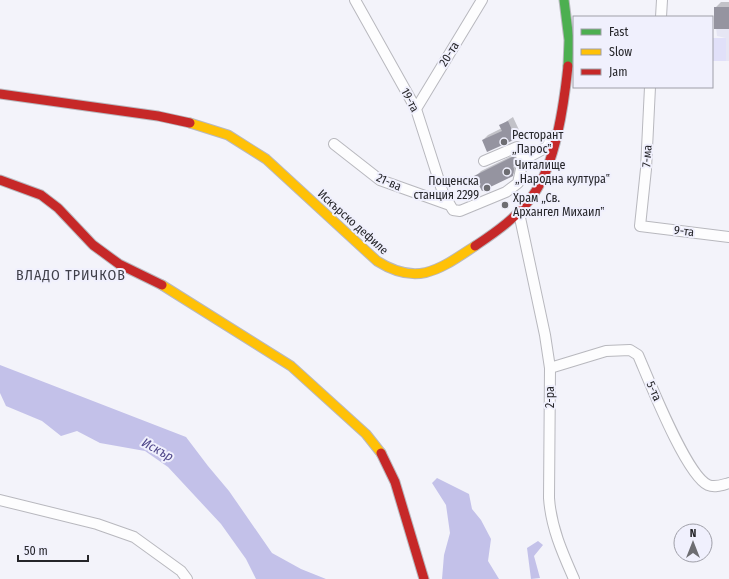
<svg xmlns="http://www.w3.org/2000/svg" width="729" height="579" font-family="'Fira Sans Condensed',sans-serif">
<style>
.built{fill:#e6e6f4}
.green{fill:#e1e0f9}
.water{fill:#c3c1e9}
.shadow{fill:#0003}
.building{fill:#9594a0}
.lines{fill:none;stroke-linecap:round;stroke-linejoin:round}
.street-casing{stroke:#b8b8be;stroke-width:12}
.fast-casing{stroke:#b8b8be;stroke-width:11}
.slow-casing{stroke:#b8b8be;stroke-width:11}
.jam-casing{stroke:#b8b8be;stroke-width:11}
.street{stroke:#fdfdfe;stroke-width:10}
.fast{stroke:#4caf50;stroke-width:9}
.slow{stroke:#ffc107;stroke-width:9}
.jam{stroke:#c62828;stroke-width:9}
.poi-dot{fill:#6d6d72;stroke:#f0f0fd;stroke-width:1.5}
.labels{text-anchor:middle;stroke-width:4;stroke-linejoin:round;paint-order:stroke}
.street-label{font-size:12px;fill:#252529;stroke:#f0f0fd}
.poi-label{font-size:12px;fill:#252529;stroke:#f0f0fd;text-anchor:start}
.water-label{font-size:13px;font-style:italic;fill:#4f478a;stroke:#f0f0fd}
.quarter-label{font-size:14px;letter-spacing:1px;fill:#3f3f49;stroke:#f0f0fd}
</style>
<rect width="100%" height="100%" fill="#f3f3fa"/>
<path class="built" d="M729 9V61H726V38L717 36 714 10Z"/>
<path class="green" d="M712 38H726V61H712Z"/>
<path class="water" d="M0 365 186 437 208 466 229 491 272 553 301 569 326 579H256L246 559 221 524 168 467 145 451 100 443 77 431 61 436 42 421 6 406 0 393Z
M437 478 469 494 472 509 481 520 491 539 488 561 499 579H442L444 555 450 533 446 505 432 483Z
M538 541 543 545 534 556 540 578 531 579 527 548Z"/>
<path class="shadow" d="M721 2H729V28L715 8Z
M513 117 520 132 515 138 483 140 488 135 502 128 501 125Z
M520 152 518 169 512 175 476 176 481 171Z"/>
<path class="building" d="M714 7H729V29H714Z
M508 121 516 139 487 152 482 140 502 131 499 125Z
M514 156 516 161 515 165 513 166 514 169 513 176 482 191 474 176Z"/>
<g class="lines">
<g class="street-casing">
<path id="street" d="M355 0 416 109 443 193 453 210 460 211 506 192 518 183 523 160 547 147 553 136
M661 17 662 0
M650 87 646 169 640 226 729 237
M416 109 482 0
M334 144 380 180 450 205
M484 161 517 147 523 160
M519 213 545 335 550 368 549 498C551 527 562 552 574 579
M550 368 606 351 630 350 638 355C649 380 686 475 708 485 715 488 722 485 729 483
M0 500 97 524 134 537 181 571 187 579"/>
</g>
<g class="fast-casing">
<path id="fast" d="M564 0 569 40 568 66"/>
</g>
<g class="slow-casing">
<path id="slow" d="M190 123 228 135 266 159 377 261C418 287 440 269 475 246
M162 285 291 366 366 434 381 453"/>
</g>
<g class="jam-casing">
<path id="jam" d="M0 94 158 116 190 123
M0 180 41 195 58 208 93 245 119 264 162 285
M475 246C496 232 519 216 533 195 556 164 564 104 568 66
M381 453 395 482 424 579"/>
</g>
<use href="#street" class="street"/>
<use href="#fast" class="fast"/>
<use href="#slow" class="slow"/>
<use href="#jam" class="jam"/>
</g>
<g class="poi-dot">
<circle cx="504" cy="142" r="4"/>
<circle cx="507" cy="172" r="4"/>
<circle cx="487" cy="188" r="4"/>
<circle cx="505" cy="205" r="4"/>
</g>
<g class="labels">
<g class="street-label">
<text transform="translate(449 54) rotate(-58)" y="4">20-та</text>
<text transform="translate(410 100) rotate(63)" y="4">19-та</text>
<text transform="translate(647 156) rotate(-86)" y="4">7-ма</text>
<text transform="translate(389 182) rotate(25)" y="4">21-ва</text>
<text transform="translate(353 222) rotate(42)" y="4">Искърско дефиле</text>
<text transform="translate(684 231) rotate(7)" y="4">9-та</text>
<text transform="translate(654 391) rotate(66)" y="4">5-та</text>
<text transform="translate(550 397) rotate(-90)" y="4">2-ра</text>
</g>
<g class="poi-label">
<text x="512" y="139">Ресторант<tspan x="512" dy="14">„Парос‟</tspan></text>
<text x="515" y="169">Читалище<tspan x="515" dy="14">„Народна култура‟</tspan></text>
<text x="479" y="185" text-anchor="end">Пощенска<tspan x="479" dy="14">станция 2299</tspan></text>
<text x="513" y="202">Храм „Св.<tspan x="513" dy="14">Архангел Михаил‟</tspan></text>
</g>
<g class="water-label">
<text transform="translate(158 449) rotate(29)" y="5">Искър</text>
</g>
<g class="quarter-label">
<text x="71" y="280">ВЛАДО ТРИЧКОВ</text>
</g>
</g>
<rect x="573" y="16" width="140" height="72" fill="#f0f0fd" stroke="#9f9fa8"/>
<rect x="581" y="29" width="20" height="6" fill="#4caf50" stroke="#9f9fa8"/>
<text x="609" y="36" font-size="12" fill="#252529">Fast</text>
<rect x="581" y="49" width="20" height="6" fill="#ffc107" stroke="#9f9fa8"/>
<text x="609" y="56" font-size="12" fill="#252529">Slow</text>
<rect x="581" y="69" width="20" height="6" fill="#c62828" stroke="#9f9fa8"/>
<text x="609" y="76" font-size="12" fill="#252529">Jam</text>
<g transform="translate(693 543)"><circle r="19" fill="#f0f0fd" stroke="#9f9fa8"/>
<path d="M0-3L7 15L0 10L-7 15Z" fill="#6d6d72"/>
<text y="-6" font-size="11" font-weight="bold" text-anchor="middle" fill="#252529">N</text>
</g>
<path d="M18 555v6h70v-6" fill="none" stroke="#252529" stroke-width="2"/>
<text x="24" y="555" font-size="12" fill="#252529" stroke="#f0f0fd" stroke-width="3" paint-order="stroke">50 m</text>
</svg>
